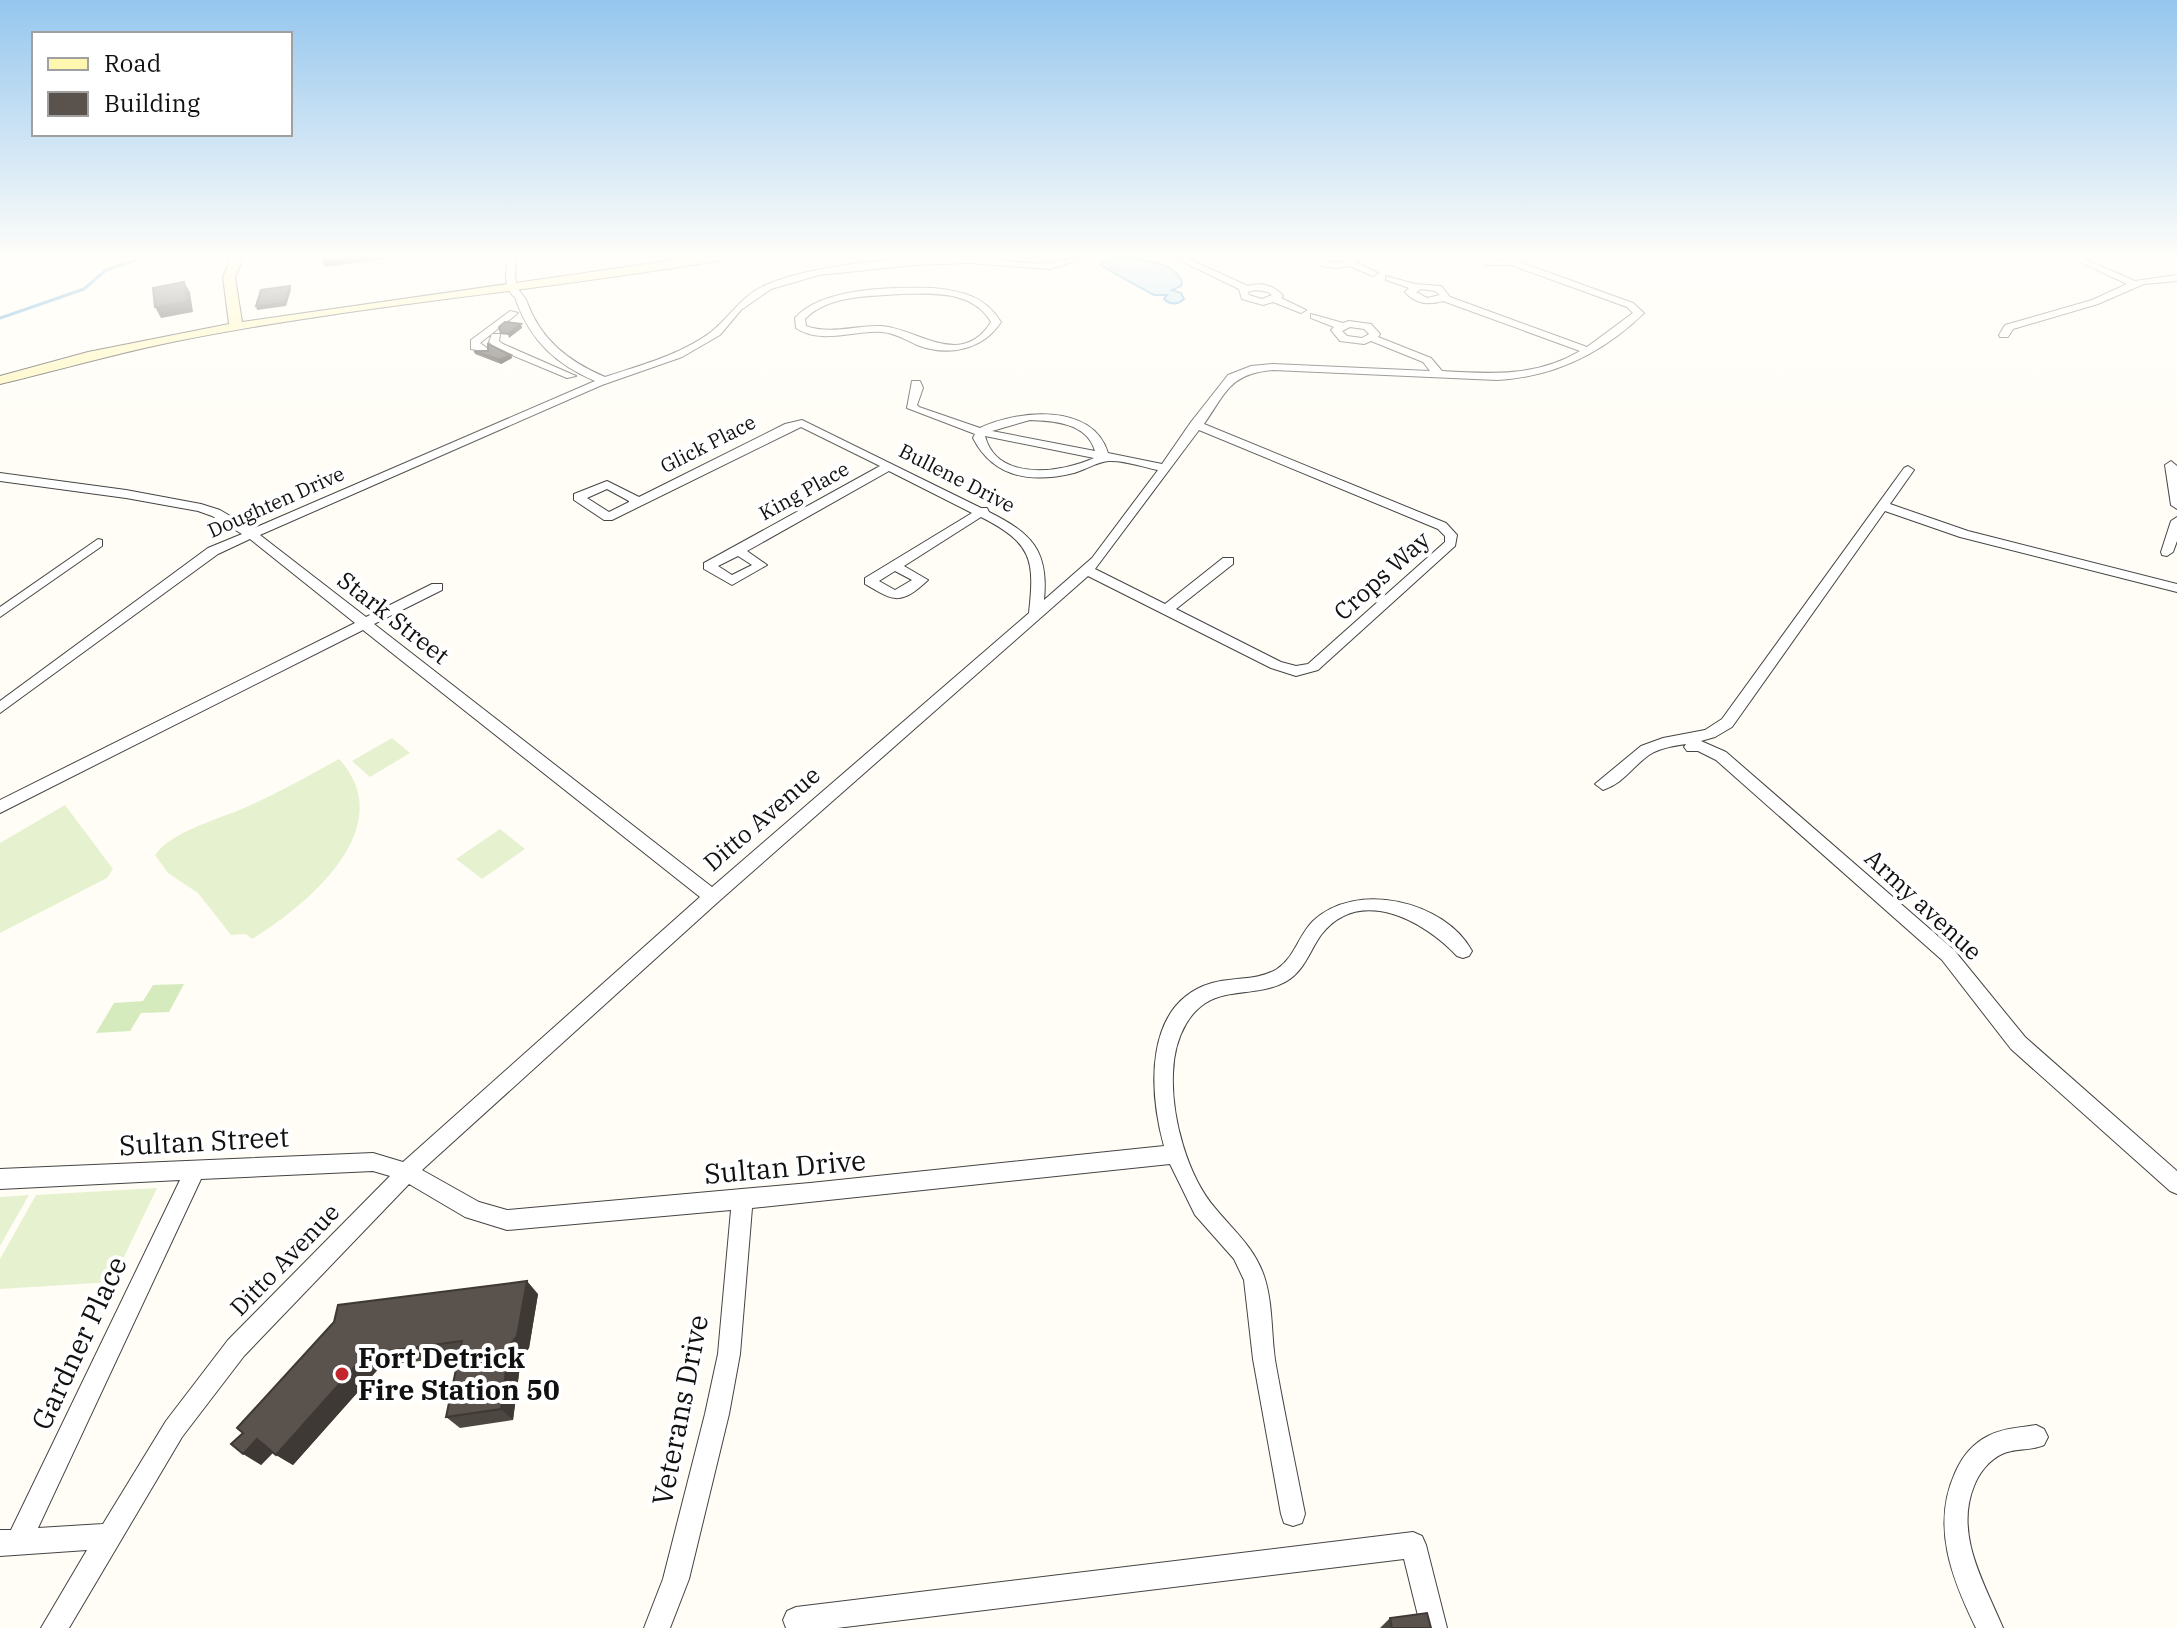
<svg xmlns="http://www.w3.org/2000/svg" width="2177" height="1628" font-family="'IBM Plex Serif',serif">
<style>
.green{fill:#d5ebbd}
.pitch{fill:#e6f2cf}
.water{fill:#b9e0f7;stroke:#3f96cf;stroke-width:2}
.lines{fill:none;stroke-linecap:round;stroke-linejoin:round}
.stream{stroke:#3f96cf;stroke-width:3}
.street-casing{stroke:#444;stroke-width:2}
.secondary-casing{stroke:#333;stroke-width:2}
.street{fill:#fff;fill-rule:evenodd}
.secondary{fill:#fff6b0;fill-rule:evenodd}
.wall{fill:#4d4742}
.shaded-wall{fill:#3f3936}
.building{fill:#5a524d;stroke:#3f3936;stroke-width:2}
.poi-dot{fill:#c4262e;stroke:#fff;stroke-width:3}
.labels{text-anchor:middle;stroke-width:8;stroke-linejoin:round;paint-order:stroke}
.far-street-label{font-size:20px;fill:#111;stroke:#fff}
.street-label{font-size:24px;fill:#111;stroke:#fff}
.near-street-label{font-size:28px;fill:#111;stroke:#fff}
.near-poi-label{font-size:28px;font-weight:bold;fill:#111;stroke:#fff;text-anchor:start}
</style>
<rect width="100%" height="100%" fill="#fffdf5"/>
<path class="green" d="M184 984 169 1012 141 1013 130 1031 96 1033 114 1003 143 1001 153 985Z"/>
<path class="pitch" d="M392 738 410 753 370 777 352 761Z
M339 759C402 827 306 906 252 939L246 934 231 935 198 893 168 873 155 855C171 831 223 818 249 806 280 792 310 775 339 759Z
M65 805 113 869 107 878 0 933V843Z
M500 829 525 849 482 879 456 859Z
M157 1188 112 1282 0 1289V1259L36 1195Z
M29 1195 0 1246V1197Z"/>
<path class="water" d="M1124 256H1145L1136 259C1152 262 1174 263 1182 282L1181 286 1172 290 1181 293 1184 299C1178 305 1170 305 1164 299L1167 295H1154L1100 265 1112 258 1124 259Z"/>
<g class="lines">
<path class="stream" d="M0 318 84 289 106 270 147 256"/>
<g class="street-casing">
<path id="street" d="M508 256H517C515 266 514 277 517 287 519 292 525 296 527 302 541 340 568 361 605 377 641 365 680 355 711 332 730 317 742 295 766 285 814 263 916 256 970 257 996 258 1023 265 1049 263 1064 262 1076 255 1091 256L1050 269 969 263 914 265 819 275 771 289 741 310 720 335 682 357 602 385 260 535 366 617 432 584H442V590L374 624 712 887 1029 613C1035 559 1032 543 981 517L904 566 928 580C900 606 894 601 865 584V578L972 513 889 471 747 551 767 565 732 585 704 569V563L880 466 801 427 612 520H604L574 500V494L607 481 639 497 785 424 802 420 981 508H987L989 512C1031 533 1049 550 1044 600L1092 558 1158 470C1143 467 1124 460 1109 461 1099 461 1085 470 1074 473 1033 483 994 479 973 438L975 434 907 408 912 381H920L923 388 917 405 919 407 980 428C1017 410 1093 402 1108 453L1162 464 1191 422 1228 375 1251 366 1273 364 1430 371 1423 362 1371 341 1364 344 1340 341 1331 330 1334 327 1311 318V314L1343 323 1349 321 1371 324 1380 334 1378 337 1431 358 1442 371C1490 374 1536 377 1580 351L1443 301C1429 305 1415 304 1405 292L1409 288 1386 280V276L1415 284 1441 286 1450 297 1587 347 1633 313 1627 307 1511 265H1486L1475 256C1487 256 1495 262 1508 260L1509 256H1517V261L1633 303 1644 313C1603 353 1554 377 1497 380L1273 370C1230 374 1227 391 1204 424L1446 523 1457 535 1455 546 1318 670 1296 676 1271 668 1088 576 718 902 422 1170 479 1202 507 1210 810 1183 1164 1146C1149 1092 1143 1003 1212 983 1232 977 1258 981 1277 969 1295 957 1298 936 1313 921 1356 880 1445 901 1472 951L1469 956 1463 958 1457 956C1424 921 1360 885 1321 935 1309 952 1304 972 1285 982 1266 992 1246 991 1226 995 1189 1002 1174 1039 1173 1073 1171 1116 1187 1175 1215 1208 1234 1231 1254 1247 1264 1276 1273 1303 1271 1332 1275 1360 1284 1411 1295 1463 1305 1514L1302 1523 1293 1526 1284 1523 1281 1514 1253 1359 1244 1280 1234 1259 1195 1215 1170 1164 752 1208 740 1354 729 1414 689 1579 670 1628H644L663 1579 705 1414 718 1354 731 1210 507 1230 465 1217 409 1184 244 1356 182 1437 69 1628H41L87 1550 0 1556V1530H11L180 1180 0 1189V1169L373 1153 403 1162 700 897 363 630 0 813V800L355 623 250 539 218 554 0 713V701L208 548 242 534 212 516 198 511 126 498 0 481V473L126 490 201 504 220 510 252 529 595 381C557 365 531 341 517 303 513 291 517 302 510 292 504 283 506 266 508 256ZM1421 289 1435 291 1440 295 1427 298 1416 292ZM1350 327 1364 329 1369 334 1362 338 1347 336 1342 331ZM1030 420C1055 421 1087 423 1095 451L992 431ZM1199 430 1438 529 1445 536V542L1308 664 1296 666 1281 662 1176 609 1233 564V558H1223L1165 604 1095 569ZM985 436 1094 458C1061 473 997 482 985 436ZM607 489 629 501V502L609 512 587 498ZM738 556 752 565 732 575 718 566ZM895 571 912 580 895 590 879 581ZM373 1171 390 1176 228 1340 166 1421 103 1524 38 1528 201 1179Z
M1171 256H1182L1248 286C1261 282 1274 285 1283 296L1281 298 1306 310 1301 313 1273 302 1263 305 1242 299 1239 289ZM1255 290 1268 292 1272 295 1262 299 1249 295 1248 292Z
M1313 256H1322L1327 262 1339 263 1347 260 1345 256H1353L1357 260 1355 262 1378 273 1373 276 1349 266 1335 268 1321 266Z
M2067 256H2078L2135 281 2177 275V281L2144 284 2098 304 2013 329 2008 337H2000L1999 335 2005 325 2092 300 2127 284Z
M933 288C962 291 985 296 1001 322 983 350 948 357 917 345 906 340 895 333 882 332 854 330 821 345 796 328L795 318C822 287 894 287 933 288ZM902 294C934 293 973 291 991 322 961 370 917 328 881 326 856 325 831 335 806 326L805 319C828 295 871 296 902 294Z
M510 311 518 313 480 343 487 348V352L471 349V340Z
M492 334H500L499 341 503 344 576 376 567 378 495 348 489 342Z
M2171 461 2177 466V509L2171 505 2165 465Z
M1908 466 1914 470 1890 504 1968 531 2177 584V592L1960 537 1885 511 1732 727 1715 737 1701 741 1726 752 1954 950 2025 1037 2177 1171V1194L2170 1191 2011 1049 1942 960 1716 760 1698 751H1687L1684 747 1686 744C1673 746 1660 748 1649 755 1632 767 1624 783 1603 790L1595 784 1641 746 1663 738 1705 730 1722 719 1904 468Z
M2177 517V541L2173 552 2167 556 2162 555 2161 552 2171 521Z
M98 539 102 540V546L0 617V607Z
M2036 1425 2044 1429 2048 1437 2044 1445C2031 1451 2015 1448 2002 1454 1989 1460 1979 1473 1974 1486 1954 1535 1985 1584 2003 1628H1976C1952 1579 1931 1526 1955 1473 1962 1457 1972 1444 1988 1436 2003 1428 2019 1428 2036 1425Z
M1413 1532 1422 1536 1426 1545 1447 1628H1421L1404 1559 837 1628H786L783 1620 787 1611 796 1607Z"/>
</g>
<g class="secondary-casing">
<path id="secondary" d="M232 256H244L235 277 242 322 703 256H728L722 260C541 291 357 305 177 341 117 353 59 370 0 384V376L88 352 229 324 223 277Z"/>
</g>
<use href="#street" class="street"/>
<use href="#secondary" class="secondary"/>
</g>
<path class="wall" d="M474 351H488L511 355 512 358 501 364 475 354Z
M538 1294 529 1348 521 1358 513 1420 460 1428 446 1417 459 1356 381 1366 293 1465 273 1453 261 1465 243 1433 334 1322Z
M1390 1618 1431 1628H1380Z"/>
<path class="shaded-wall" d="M320 256H386V259L325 267Z
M184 282 190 292 193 312 161 318 155 307Z
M290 286 291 290 286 306 257 310 256 306Z
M521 324 522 328 509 338 508 334Z
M511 355 512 358 501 364 500 360Z
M527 1281 538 1294 529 1348 521 1358 513 1420 501 1409 509 1346Z
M366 1354 381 1366 293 1465 276 1455Z
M257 1439 275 1450 261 1465 243 1454Z"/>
<path class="building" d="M184 282 187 302 155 307 153 288Z
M290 286 284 303 256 306 261 290Z
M505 322 521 324 508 334 501 333 499 327Z
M488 344 511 355 500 360 474 351H488Z
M527 1281 517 1336 509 1346 501 1409 446 1417 462 1341 366 1354 276 1455 257 1439 243 1454 231 1444 243 1433 237 1428 334 1322 338 1305Z
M1427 1613 1431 1628H1392L1390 1618Z"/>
<linearGradient id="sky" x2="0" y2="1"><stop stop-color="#95c6ee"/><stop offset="0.53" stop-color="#fffefa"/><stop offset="1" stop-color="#fffefa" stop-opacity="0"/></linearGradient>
<rect width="2177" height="484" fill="url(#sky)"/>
<circle class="poi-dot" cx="342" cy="1374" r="8"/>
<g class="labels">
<g class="far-street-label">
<text transform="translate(708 444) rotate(-27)" y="7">Glick Place</text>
<text transform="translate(957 478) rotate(27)" y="7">Bullene Drive</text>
<text transform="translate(804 491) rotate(-29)" y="7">King Place</text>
<text transform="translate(276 502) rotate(-24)" y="7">Doughten Drive</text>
</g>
<g class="street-label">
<text transform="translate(1382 576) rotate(-42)" y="8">Crops Way</text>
<text transform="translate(393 618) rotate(38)" y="8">Stark Street</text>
<text transform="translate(762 819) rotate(-41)" y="8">Ditto Avenue</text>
<text transform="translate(1923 905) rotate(43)" y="8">Army avenue</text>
<text transform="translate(285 1260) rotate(-46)" y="8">Ditto Avenue</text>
</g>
<g class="near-street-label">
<text transform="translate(204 1141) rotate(-3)" y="10">Sultan Street</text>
<text transform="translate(785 1167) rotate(-5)" y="10">Sultan Drive</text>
<text transform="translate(79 1343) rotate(-65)" y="10">Gardner Place</text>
<text transform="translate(680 1410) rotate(-79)" y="10">Veterans Drive</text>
</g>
<g class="near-poi-label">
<text x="358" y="1368">Fort Detrick<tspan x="358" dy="32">Fire Station 50</tspan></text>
</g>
</g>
<rect x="32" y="32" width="260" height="104" fill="#ffffff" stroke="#a0a0a0" stroke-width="2"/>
<rect x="48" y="58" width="40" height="12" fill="#fff6b0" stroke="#a0a0a0" stroke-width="2"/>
<text x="104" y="72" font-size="24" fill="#111111">Road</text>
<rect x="48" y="92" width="40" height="24" fill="#5a524d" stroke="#a0a0a0" stroke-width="2"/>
<text x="104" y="112" font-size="24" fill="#111111">Building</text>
</svg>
